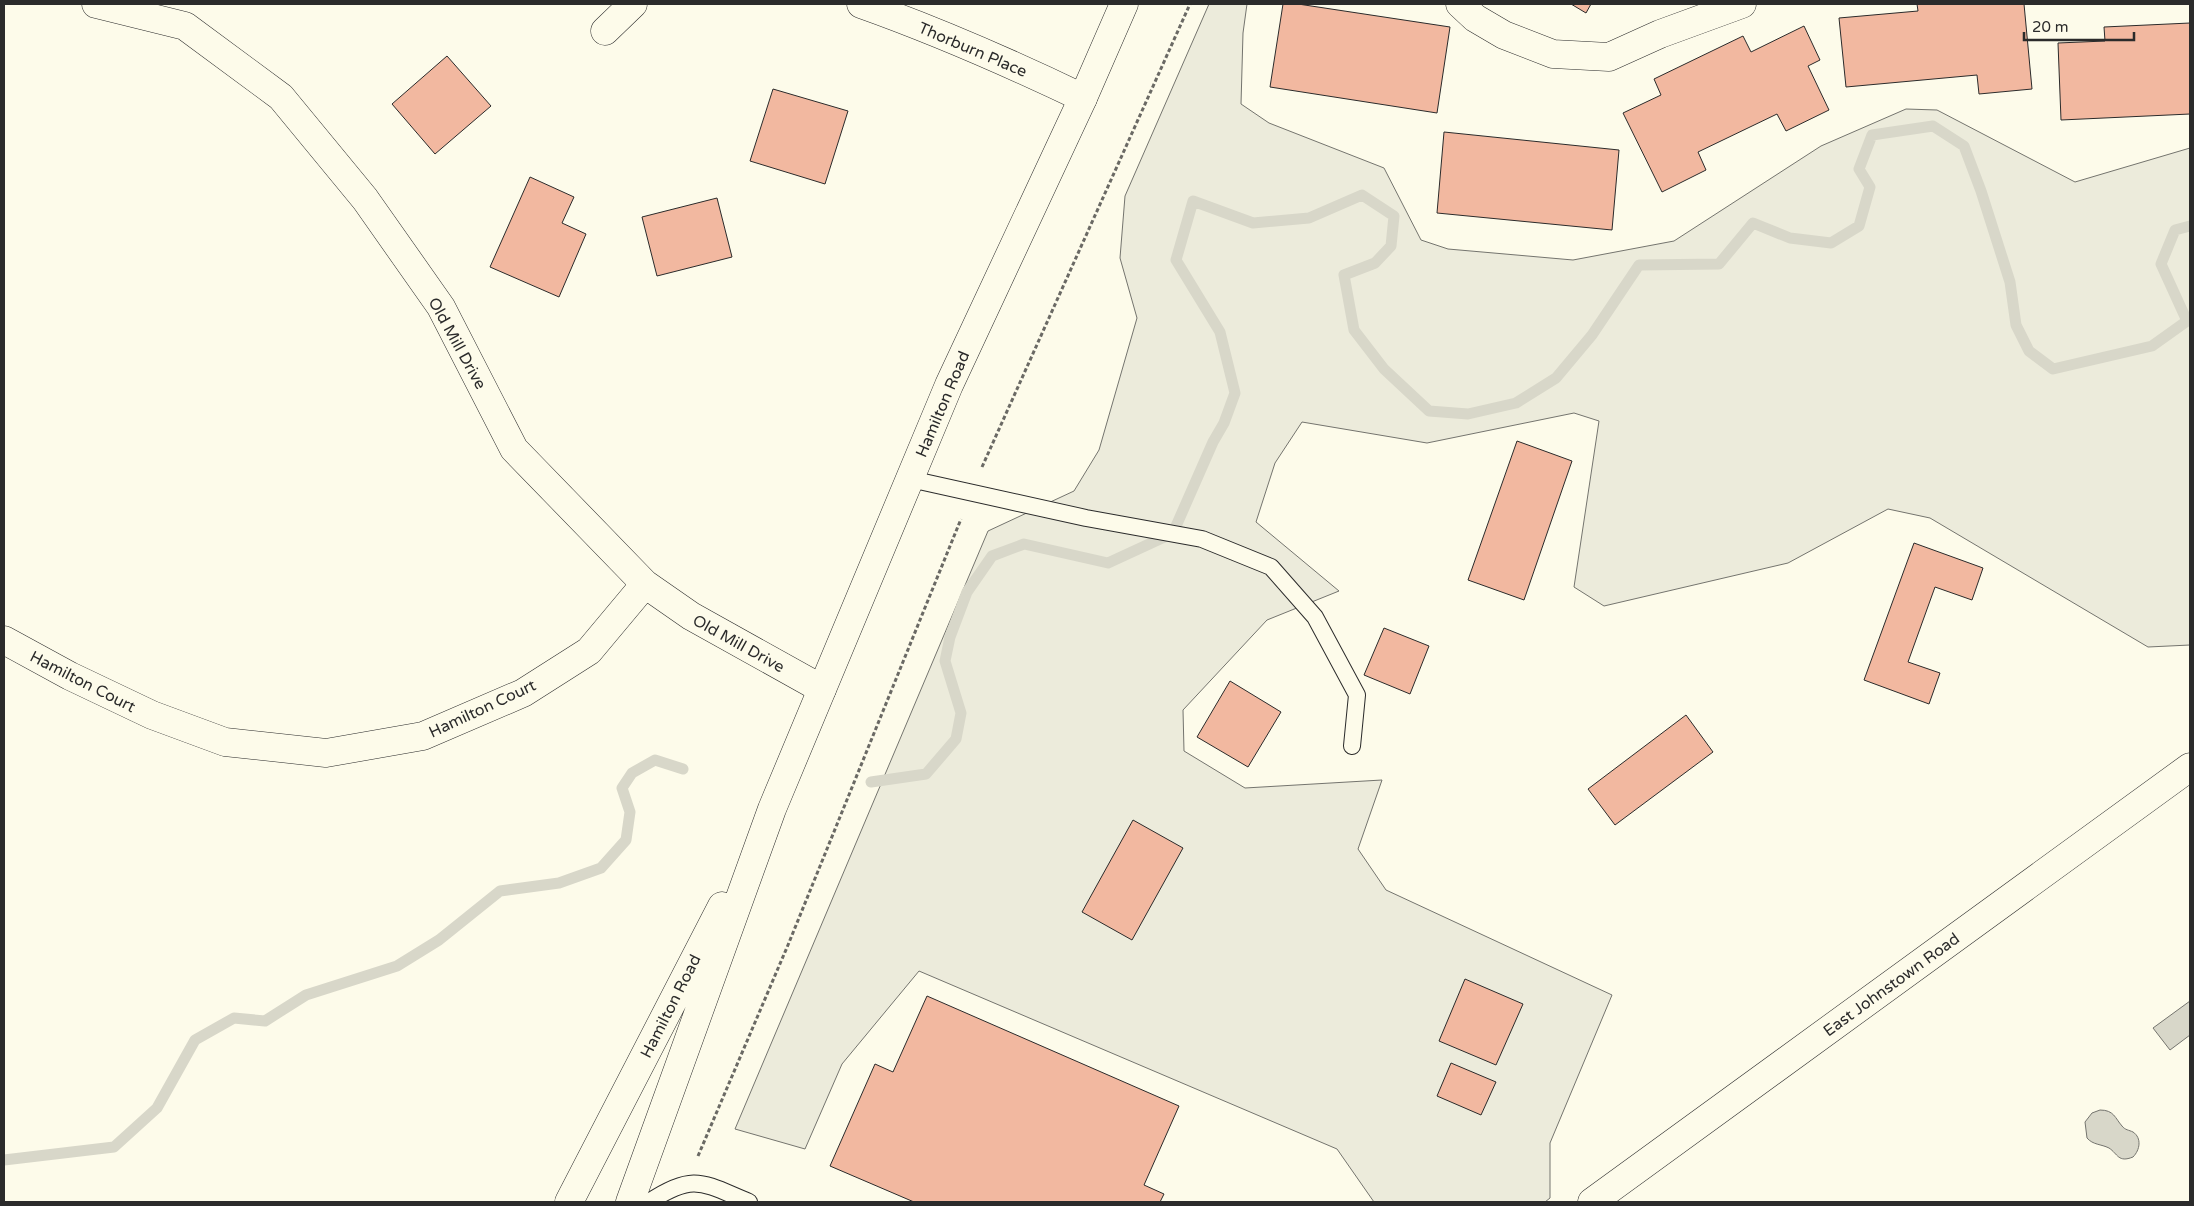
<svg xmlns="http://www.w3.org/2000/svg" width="2194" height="1206" font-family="'Varela Round',sans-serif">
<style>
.green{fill:#ecebdb;stroke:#74746e}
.water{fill:#d8d7c9;stroke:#74746e}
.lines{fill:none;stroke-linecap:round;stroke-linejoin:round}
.stream{stroke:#d8d7c9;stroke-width:11}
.building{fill:#f2b8a0;stroke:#2b2b2b}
.lane-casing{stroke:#2b2b2b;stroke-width:18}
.street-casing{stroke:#2b2b2b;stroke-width:29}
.primary-casing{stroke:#2b2b2b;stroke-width:29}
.highway-casing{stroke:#2b2b2b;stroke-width:29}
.path{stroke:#6a6964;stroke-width:3;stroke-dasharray:4 2.5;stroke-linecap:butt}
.lane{stroke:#fdfbea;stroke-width:16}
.street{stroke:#fdfbea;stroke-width:28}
.primary{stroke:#fdfbea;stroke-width:28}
.highway{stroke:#fdfbea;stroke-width:28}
.labels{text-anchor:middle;stroke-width:4;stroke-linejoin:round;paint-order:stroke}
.street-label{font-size:16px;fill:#2b2b2b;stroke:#fdfbea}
</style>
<rect width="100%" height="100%" fill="#fdfbea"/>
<path class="green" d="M1209 4H1247L1243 33 1241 104 1269 123 1384 168 1421 240 1448 249 1573 260 1674 241 1821 146 1906 109 1937 110 2075 182 2190 148V645L2148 647 1930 518 1888 509 1788 563 1604 606 1574 587 1599 421 1574 413 1427 443 1302 422 1275 463 1256 522 1339 591 1267 620 1183 710 1184 751 1245 788 1382 780 1358 849 1386 890 1612 995 1550 1143V1198L1545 1202H1374L1337 1149 919 971 842 1064 805 1149 735 1129 988 531 1074 491 1099 450 1137 318 1120 258 1125 196Z"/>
<path class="water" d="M2190 1001V1035L2170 1050 2153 1028Z
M2100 1110C2114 1110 2115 1118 2122 1126 2125 1130 2129 1130 2133 1132 2142 1138 2140 1150 2133 1157 2118 1163 2118 1154 2109 1148 2101 1144 2093 1145 2087 1138L2085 1122 2092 1113Z"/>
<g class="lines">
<path class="stream" d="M871 782 926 774 956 739 961 713 945 661 950 637 967 592 992 556 1024 544 1108 563 1173 533 1213 442 1224 423 1235 393 1220 332 1176 260 1193 201 1253 223 1309 218 1362 195 1394 216 1391 246 1375 263 1344 275 1354 330 1384 369 1429 411 1468 414 1516 403 1556 378 1592 335 1639 265 1719 264 1753 223 1790 238 1831 243 1859 226 1870 187 1859 169 1872 135 1933 126 1964 146 1981 191 2010 282 2016 325 2029 351 2053 369 2152 346 2187 321 2161 264 2175 230 2190 226
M4 1160 114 1147 157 1108 195 1040 234 1018 265 1021 306 995 397 966 439 940 500 891 559 883 601 868 626 840 630 812 622 788 632 773 655 760 683 769"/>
</g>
<path class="building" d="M1283 4H1298L1450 27 1437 113 1270 87Z
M1571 4H1591L1586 13Z
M1917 4H2024L2032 89 1979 94 1977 75 1846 87 1839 18 1918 11Z
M2190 23V114L2061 120 2058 43 2105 41 2104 27Z
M1804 26 1820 60 1808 66 1829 110 1786 131 1777 114 1698 152 1706 170 1662 192 1623 113 1661 95 1654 79 1743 36 1751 52Z
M447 56 491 106 435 154 392 104Z
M773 89 848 111 825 184 750 161Z
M1444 132 1619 150 1612 230 1437 213Z
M530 177 574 197 562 223 586 234 559 297 490 267Z
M717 198 732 257 657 276 642 217Z
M1517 441 1572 461 1524 600 1468 580Z
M1914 543 1983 568 1972 600 1935 587 1908 662 1940 673 1929 704 1864 680Z
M1384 628 1429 646 1410 694 1364 675Z
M1230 681 1281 712 1248 767 1197 737Z
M1686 715 1713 752 1615 825 1588 789Z
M1133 820 1183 848 1132 940 1082 912Z
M1465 979 1523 1004 1496 1065 1439 1041Z
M927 996 1179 1106 1144 1185 1164 1194 1160 1202H914L830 1166 875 1064 893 1072Z
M1451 1063 1496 1082 1481 1115 1437 1096Z"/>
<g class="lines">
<g class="lane-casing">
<path id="lane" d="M910 479 1086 518 1202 539 1271 567 1315 617 1357 695 1352 746
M649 1202C694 1172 703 1183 749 1202"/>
</g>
<g class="street-casing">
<path id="street" d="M96 4 185 26 281 97 365 199 441 307 514 449 645 584 691 616 822 689
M861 4C937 31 1010 63 1083 98
M1460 4 1475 18 1504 35 1553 54 1609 57 1660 34 1742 4
M605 31 633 4
M4 640 70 676 152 715 225 742 326 753 423 736 523 693 589 651 645 584"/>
</g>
<g class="primary-casing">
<path id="primary" d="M569 1202 722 906
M630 1202 772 809 949 385 1083 98 1124 4"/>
</g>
<g class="highway-casing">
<path id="highway" d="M1592 1202 2190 767"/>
</g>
<path class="path" d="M982 467 1190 4
M698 1156 788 945 961 519"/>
<use href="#lane" class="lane"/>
<use href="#street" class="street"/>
<use href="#primary" class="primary"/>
<use href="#highway" class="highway"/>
</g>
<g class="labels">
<g class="street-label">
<text transform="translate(973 49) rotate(23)" y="6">Thorburn Place</text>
<text transform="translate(458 343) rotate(61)" y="6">Old Mill Drive</text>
<text transform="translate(942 404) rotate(-67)" y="6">Hamilton Road</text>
<text transform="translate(739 643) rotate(29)" y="6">Old Mill Drive</text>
<text transform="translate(83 681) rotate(27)" y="6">Hamilton Court</text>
<text transform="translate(482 708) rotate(-25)" y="6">Hamilton Court</text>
<text transform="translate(1891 984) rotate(-36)" y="6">East Johnstown Road</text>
<text transform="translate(670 1006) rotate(-63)" y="6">Hamilton Road</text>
</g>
</g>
<rect width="2194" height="1206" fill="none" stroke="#2b2b2b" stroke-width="10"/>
<path d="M2024 32v8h110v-8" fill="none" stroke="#2b2b2b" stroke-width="2.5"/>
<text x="2032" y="32" font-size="15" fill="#2b2b2b" stroke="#fdfbea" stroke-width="4" paint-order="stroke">20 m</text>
</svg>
